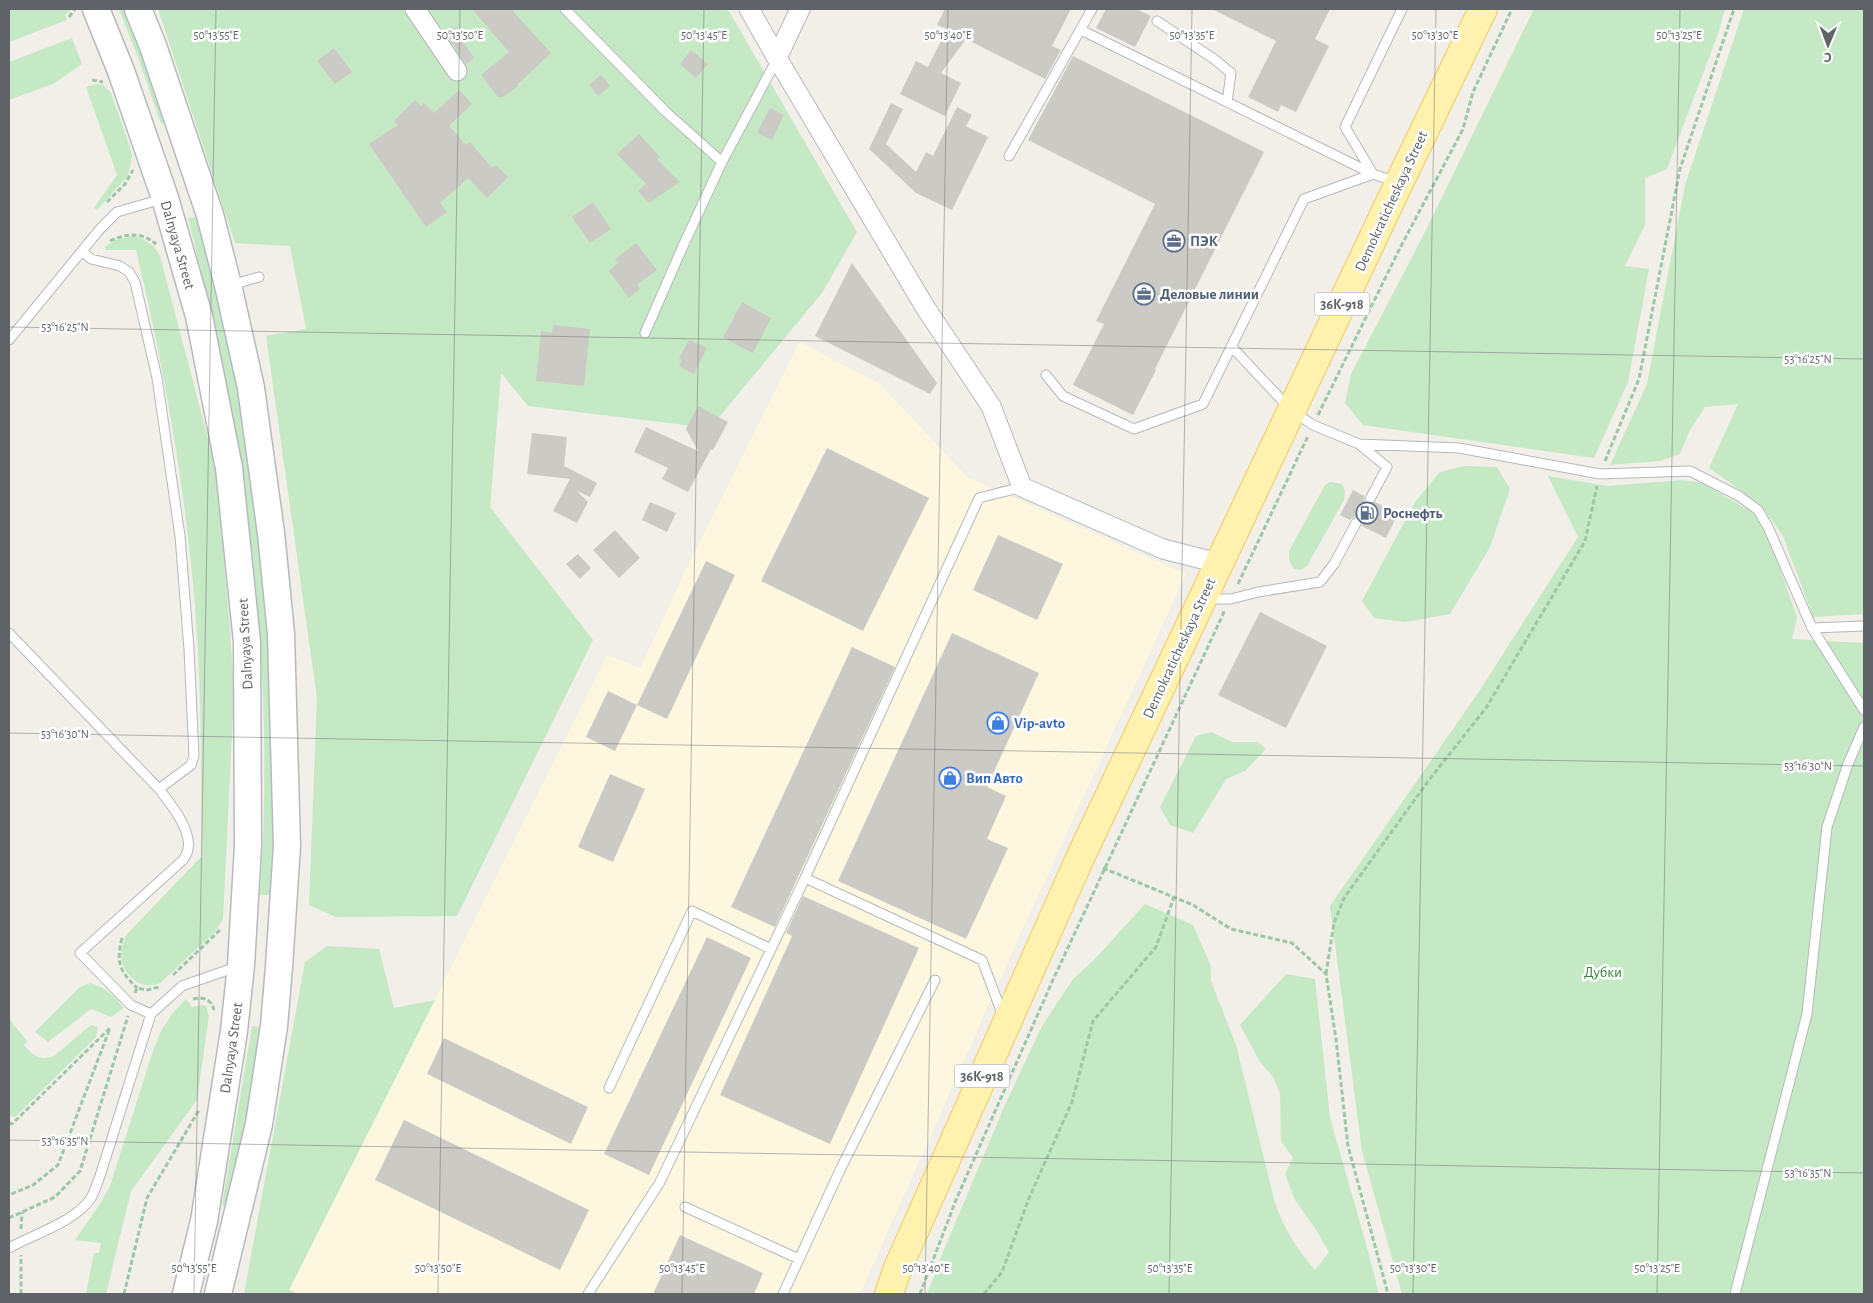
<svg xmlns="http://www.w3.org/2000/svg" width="1873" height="1303" font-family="'Alegreya Sans',sans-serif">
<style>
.commercial{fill:#fef7e0}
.green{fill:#c5e8c5}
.building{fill:#cccac5}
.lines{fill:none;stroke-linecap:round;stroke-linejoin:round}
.lane-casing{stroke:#b5b8bc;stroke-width:11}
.street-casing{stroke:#b5b8bc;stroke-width:21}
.secondary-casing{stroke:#b6babf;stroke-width:29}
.primary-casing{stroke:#f2c960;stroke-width:30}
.path{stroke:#9cc7a9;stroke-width:3;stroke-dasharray:5 2.5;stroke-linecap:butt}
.lane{stroke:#fff;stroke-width:9}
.street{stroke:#fff;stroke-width:19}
.secondary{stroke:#fff;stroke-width:26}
.primary{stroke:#fff2af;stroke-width:28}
.ticks{fill:none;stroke:#5f6368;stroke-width:1;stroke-opacity:0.45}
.labels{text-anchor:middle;stroke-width:5;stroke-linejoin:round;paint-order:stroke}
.shield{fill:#fff;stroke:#8f9295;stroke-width:1}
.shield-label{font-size:14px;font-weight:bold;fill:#5f6368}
.street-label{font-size:15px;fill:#5f6368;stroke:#fff}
.service-label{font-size:15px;font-weight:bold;fill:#4e5e75;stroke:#fff;text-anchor:start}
.shop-label{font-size:15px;font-weight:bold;fill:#366cbe;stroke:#fff;text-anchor:start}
.park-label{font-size:15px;fill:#348238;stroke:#fff}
.ticks-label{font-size:12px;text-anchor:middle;fill:#5f6368;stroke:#fff;stroke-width:5;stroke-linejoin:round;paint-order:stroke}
</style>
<rect width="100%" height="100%" fill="#f1efe8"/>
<path class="commercial" d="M800 342 880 384 967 477 1186 574 1008 961 860 1294H299L289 1290 608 655 640 668 695 551Z"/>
<path class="green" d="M9 9H72L65 15 67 20 9 42Z
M119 9H129L170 121 161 124 139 60Z
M158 9H726L730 13 857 232 822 293 710 428 528 406 501 373 490 507 593 640 457 916 336 917 309 905 317 698 266 336 306 329 290 246 235 243Z
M1534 9H1725L1719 31 1667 169 1645 178V225L1625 266 1649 269 1628 382 1594 458 1363 425 1345 403 1351 374 1423 236Z
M1744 9H1864V614L1813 617 1783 536 1760 504 1709 468 1738 404 1705 407 1689 432 1680 454 1660 461 1610 465 1647 384 1685 185Z
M72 38 82 64 53 84 9 100V62Z
M97 84 103 85 111 93 130 147 132 157 128 176 97 210 94 208 117 175 86 87Z
M199 217C216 290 234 364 247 439 266 559 276 682 276 804 277 834 272 865 270 895H260C272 728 259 555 228 391 217 333 202 275 188 218Z
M133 236C145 239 154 244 160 256L215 465 230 629 234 694 223 919 215 932 160 983C142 992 122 975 121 955 121 948 124 941 126 935L202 856C201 772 202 689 195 606 185 486 164 367 136 250H106L105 247 115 240Z
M1464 466 1497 467 1510 489 1490 547 1450 614 1405 622 1374 618 1362 601 1415 502 1440 472Z
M1548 476 1608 486 1683 480 1702 483 1754 513 1766 529 1797 617 1792 639 1864 643V1294H1402L1362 1151 1330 906 1478 693 1578 537Z
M1330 482 1342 484 1345 491 1344 500 1307 566 1301 570 1294 569 1289 560V551L1325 485Z
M1211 732 1232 742H1258L1266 749 1245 771 1226 779 1193 833 1170 825 1160 807 1196 736Z
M1145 904 1193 925 1211 966V981L1236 1045 1275 1203C1284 1228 1297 1250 1315 1270L1329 1252 1315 1228 1295 1200 1285 1174 1293 1158 1281 1141 1280 1093 1273 1077 1260 1062 1240 1025 1286 974 1315 979 1330 1118 1365 1240 1379 1294H927L943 1252 1005 1105 1042 1026 1073 979 1094 960Z
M327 946 379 949 394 1008 435 1000 289 1290 299 1294H244L305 962Z
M90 983C106 988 114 995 124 1008L111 1017 91 1009 48 1042 35 1032 80 987Z
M186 999 192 1007 200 1005 206 1006 209 1016 197 1100 131 1191 106 1294H86L94 1253H99L101 1243 75 1240 100 1204 110 1186 152 1054 161 1031 172 1014Z
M9 1019 27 1041 24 1045C33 1056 40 1061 54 1056L91 1025 98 1027 96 1037 15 1117 9 1116Z
M252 1026 260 1027 231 1209 222 1205Z"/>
<path class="building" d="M472 9H511L551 53 517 85 518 86 504 97H498L481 75 509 52Z
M945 9H1071L1052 46 1061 50 1045 79 966 39 941 73 961 83 945 116 900 94 916 61 928 67 947 29 937 25Z
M1106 9H1136L1151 16 1135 47 1096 28Z
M1212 9H1330L1315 39 1329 46 1296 112 1281 105 1278 112 1248 97 1276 41Z
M452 26 474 58 466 64 444 31Z
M334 48 352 72 335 84 317 61Z
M691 50 708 64 696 78 680 64Z
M1073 56 1264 152 1155 369 1156 370 1133 415 1073 385 1104 324 1096 321 1155 204 1028 140Z
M601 75 610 86 598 96 589 85Z
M459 90 472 104 449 126 466 145 470 142 492 168 496 165 508 177 487 198 468 178 440 203 447 212 426 227 369 144 398 125 394 121 415 100 421 106 424 103 434 113Z
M891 103 903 109 886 144 916 172 926 152 933 156 957 107 972 115 966 126 988 137 952 210 916 193 869 149Z
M770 108 784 115 772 140 757 133Z
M639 134 660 157 657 159 680 182 649 203 638 191 646 184 617 154Z
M593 202 611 229 590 243 572 217Z
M636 243 657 270 637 285 640 289 629 298 609 271 618 263 615 259Z
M852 263 937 383 930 394 815 336Z
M742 302 771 318 753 353 723 338Z
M553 325 590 329 584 386 536 381 541 331 552 333Z
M689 340 707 348 694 374 679 366 682 360 679 358Z
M698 406 728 422 713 450 711 449 688 492 662 479 668 468 634 452 646 427 698 451 686 429Z
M532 433 567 437 564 466 597 483 590 497 577 491 588 502 577 523 553 511 570 479 527 474Z
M827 448 929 498 863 631 761 581Z
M1353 490 1364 496V502L1368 505 1373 504 1375 502 1398 514 1386 538 1362 526V520L1358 517H1353L1350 520 1340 515Z
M650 502 676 513 667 532 642 520Z
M615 530 640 558 619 578 593 550Z
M998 535 1063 564 1037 620 973 590Z
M578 554 591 568 580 579 566 564Z
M706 561 735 575 667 719 637 705Z
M1260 612 1327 646 1286 728 1218 695Z
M952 633 1039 673 987 787 1006 796 987 839 1008 848 966 939 838 881Z
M852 647 895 667 775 927 731 907Z
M608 691 637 705 615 751 586 737Z
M610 774 645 789 613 862 578 847Z
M803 896 919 948 830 1144 720 1095 792 936 786 933Z
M707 937 751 958 649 1175 604 1154Z
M444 1038 588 1107 571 1144 427 1074Z
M404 1120 589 1210 560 1270 375 1180Z
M680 1235 763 1273 754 1294H653Z"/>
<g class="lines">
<g class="lane-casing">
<path id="lane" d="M565 9 666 112 722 162
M1157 21 1214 59 1231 73 1227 102
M1009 156 1092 9
M1396 182 1373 174 1345 127 1402 9
M82 251 91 259 120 266 129 272 135 282 157 378 180 536 189 649 194 756 191 765 159 789
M231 285 259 277
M645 333 683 246 722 162 777 59
M9 340 100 229 117 212 162 199
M1231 346 1291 410 1313 425 1359 444 1387 467 1370 499
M1046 375 1063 396 1134 429 1203 404 1304 199 1373 174 1081 30
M1359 444 1459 448 1600 474 1690 471 1739 496 1758 510 1768 527 1812 628 1864 710
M1207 599H1231L1258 592 1320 582 1334 564 1356 523
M1812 628 1864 626
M9 633 159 789C170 803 192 830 188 849 188 853 185 856 183 860L80 953 131 1005 151 1014
M1003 1016 982 960 805 878 979 498 1022 487
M609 1088 692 911 771 949
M685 1207 799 1259
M9 1248C34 1234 75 1222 91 1198 95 1191 97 1183 100 1176L151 1014 182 986 239 966
M588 1294 660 1182 805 878
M783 1294 841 1168 935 980
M1735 1294 1807 1014 1827 827 1848 764 1864 727"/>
</g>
<g class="street-casing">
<path id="street" d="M415 9 457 71
M749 9 777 58 925 307 991 406 1022 487 1163 549 1218 563
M777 58 800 9"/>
</g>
<g class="secondary-casing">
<path id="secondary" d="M96 9 121 71 165 198 199 316 229 468 247 642 248 846 241 965 234 1031 204 1221 186 1294
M138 9 153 46 210 215 228 285 251 388 271 533 281 634 287 846 279 967 274 1026 259 1124 218 1294"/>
</g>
<g class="primary-casing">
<path id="primary" d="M889 1294 897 1270 1080 858 1399 183 1483 9"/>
</g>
<path class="path" d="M69 17 75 9
M92 80 103 82
M107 202 125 184 133 170
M110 241C126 233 142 232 156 244
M1318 415 1400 248 1463 129 1473 92 1512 9
M1605 461 1639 379 1680 169 1734 9
M1238 584 1308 436
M1103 868 1193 905 1231 929 1292 943 1326 974 1336 1039 1348 1146 1388 1294
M122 938C116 963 119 970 137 988
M1326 974 1334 923 1344 898 1429 780 1486 708 1585 541 1597 486
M173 975 221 929
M135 993 137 988 147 990 159 987
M193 999C204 997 211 999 214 1010
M9 1123 12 1124 110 1028 58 1165 33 1185 9 1195
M9 1218 55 1197 80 1171 128 1016
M21 1229 22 1212
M21 1294V1255
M124 1294 147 1198 199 1110
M920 1294 956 1200 1052 982 1225 610
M984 1294 1002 1272 1029 1198 1072 1102 1093 1021 1156 947 1174 897"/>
<use href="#lane" class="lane"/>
<use href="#street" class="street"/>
<use href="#secondary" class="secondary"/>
<use href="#primary" class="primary"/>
</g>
<path class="ticks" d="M9 327 1864 359M9 733 1864 766M9 1140 1864 1173M194 1294 216 9M438 1294 460 9M682 1294 704 9M925 1294 948 9M1169 1294 1192 9M1413 1294 1436 9M1657 1294 1680 9"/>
<defs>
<g id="office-ring" transform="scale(1.125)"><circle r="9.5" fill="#fff" stroke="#5c6f8a" stroke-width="1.5"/><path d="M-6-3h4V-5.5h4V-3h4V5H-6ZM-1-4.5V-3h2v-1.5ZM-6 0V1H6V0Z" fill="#5c6f8a"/></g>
<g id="fuel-ring" transform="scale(1.125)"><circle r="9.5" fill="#fff" stroke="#5c6f8a" stroke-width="1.5"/><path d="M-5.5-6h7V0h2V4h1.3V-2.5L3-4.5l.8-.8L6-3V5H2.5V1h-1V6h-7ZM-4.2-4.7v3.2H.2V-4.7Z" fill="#5c6f8a"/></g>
<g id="shop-ring" transform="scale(1.125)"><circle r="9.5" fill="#fff" stroke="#3f7fe0" stroke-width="1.5"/><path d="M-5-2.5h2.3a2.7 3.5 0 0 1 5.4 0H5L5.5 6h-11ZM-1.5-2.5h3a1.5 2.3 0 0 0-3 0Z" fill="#3f7fe0"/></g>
</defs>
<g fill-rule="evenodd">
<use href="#office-ring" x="1174" y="241"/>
<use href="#office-ring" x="1144" y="294"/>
<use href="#fuel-ring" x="1367" y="513"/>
<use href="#shop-ring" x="998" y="723"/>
<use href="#shop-ring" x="950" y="778"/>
</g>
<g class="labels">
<g class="shield">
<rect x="1314.5" y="292.5" width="55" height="23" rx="4"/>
<rect x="954.5" y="1064.5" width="55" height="23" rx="4"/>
</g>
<g class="shield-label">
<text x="1342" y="309">36К-918</text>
<text x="982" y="1081">36К-918</text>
</g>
<g class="street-label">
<text transform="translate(1391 201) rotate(-65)" y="5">Demokraticheskaya Street</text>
<text transform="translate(178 245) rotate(74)" y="5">Dalnyaya Street</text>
<text transform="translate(245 644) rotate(-93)" y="5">Dalnyaya Street</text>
<text transform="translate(1179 648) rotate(-65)" y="5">Demokraticheskaya Street</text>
<text transform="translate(231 1048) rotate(-82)" y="5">Dalnyaya Street</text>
</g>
<g class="service-label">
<text x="1190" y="246">ПЭК</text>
<text x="1160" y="299">Деловые линии</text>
<text x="1383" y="518">Роснефть</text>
</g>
<g class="shop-label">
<text x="1014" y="728">Vip-avto</text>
<text x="966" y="783">Вип Авто</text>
</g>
<g class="park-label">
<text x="1603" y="977">Дубки</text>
</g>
</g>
<g class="ticks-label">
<text x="216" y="39">50°13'55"E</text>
<text x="460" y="39">50°13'50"E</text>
<text x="704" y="39">50°13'45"E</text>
<text x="948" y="39">50°13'40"E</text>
<text x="1192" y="39">50°13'35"E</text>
<text x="1435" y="39">50°13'30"E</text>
<text x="1679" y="39">50°13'25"E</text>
<text x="65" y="331">53°16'25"N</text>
<text x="1808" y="363">53°16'25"N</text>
<text x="65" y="738">53°16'30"N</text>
<text x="1808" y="770">53°16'30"N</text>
<text x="65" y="1145">53°16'35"N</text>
<text x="1808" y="1177">53°16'35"N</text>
<text x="194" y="1272">50°13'55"E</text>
<text x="438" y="1272">50°13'50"E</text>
<text x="682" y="1272">50°13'45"E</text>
<text x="926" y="1272">50°13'40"E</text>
<text x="1170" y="1272">50°13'35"E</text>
<text x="1413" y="1272">50°13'30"E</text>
<text x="1657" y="1272">50°13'25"E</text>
</g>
<rect width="1873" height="1303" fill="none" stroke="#5f6368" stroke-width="20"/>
<g transform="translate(1828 45) rotate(181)" stroke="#ffffff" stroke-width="4" paint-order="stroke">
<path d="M0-4L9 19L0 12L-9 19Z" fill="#5f6368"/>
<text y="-8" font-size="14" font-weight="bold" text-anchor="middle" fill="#5f6368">С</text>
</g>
</svg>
